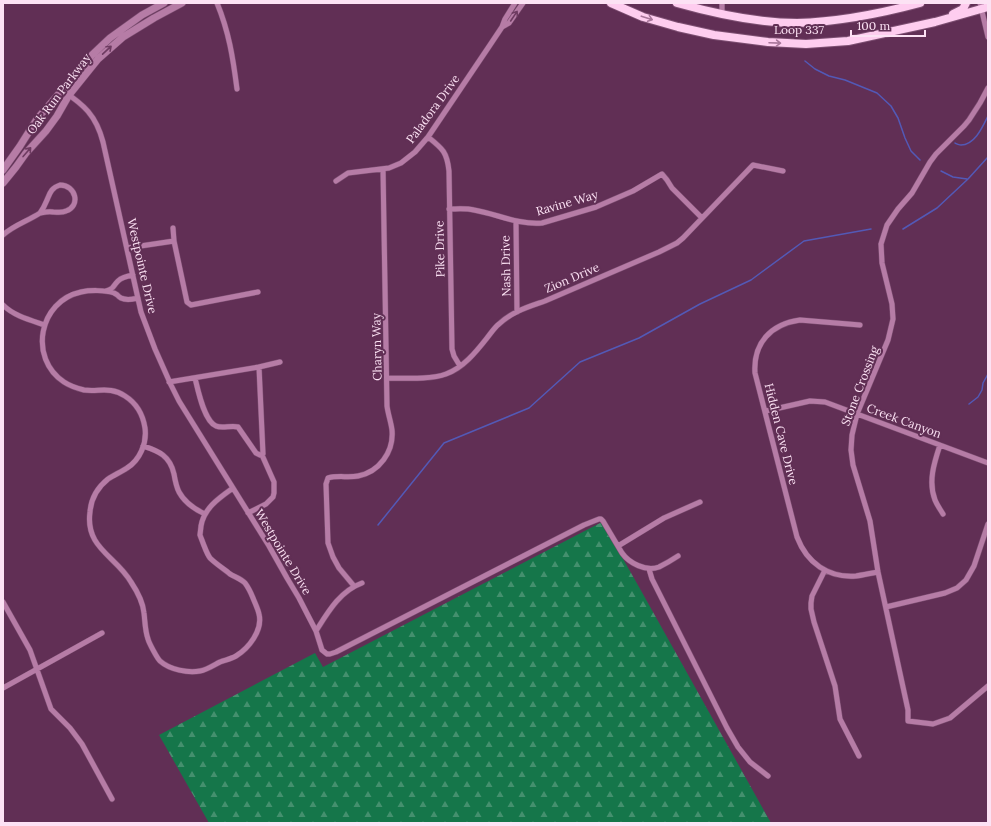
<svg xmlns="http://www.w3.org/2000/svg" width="991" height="826" font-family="Lora,serif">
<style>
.forest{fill:url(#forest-firs)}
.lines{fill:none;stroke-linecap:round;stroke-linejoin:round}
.stream{stroke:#5359b6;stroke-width:1.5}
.minor-casing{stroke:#7d4f72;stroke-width:6}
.tertiary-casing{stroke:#7d4f72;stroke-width:8}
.primary-casing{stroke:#7d4f72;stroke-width:10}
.minor{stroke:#b67ca6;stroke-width:5}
.tertiary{stroke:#b67ca6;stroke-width:7}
.primary{stroke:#fecdef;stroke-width:8}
.oneway{stroke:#6e3b61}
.oneway2{stroke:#a8769a}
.labels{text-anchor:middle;stroke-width:4;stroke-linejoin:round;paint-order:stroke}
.street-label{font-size:12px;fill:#fce2f4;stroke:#612f55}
</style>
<defs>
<pattern id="forest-firs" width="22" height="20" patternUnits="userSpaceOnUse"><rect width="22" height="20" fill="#15764a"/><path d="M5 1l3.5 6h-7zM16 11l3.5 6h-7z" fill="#44906e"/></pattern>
</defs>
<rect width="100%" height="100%" fill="#612f55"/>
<path class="forest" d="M602 522 639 587 771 823H209L159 735 315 653 323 667Z"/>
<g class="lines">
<path class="stream" d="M805 61 815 69 829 76 845 80 877 93 891 106 898 118 905 138 911 151 920 160
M955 143C956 144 960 145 961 145 975 145 983 126 988 116
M941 171 953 177 967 179
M903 229 937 208 968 179 988 157
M969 404 978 397 982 390 983 383 988 374
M378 525 444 443 529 408 580 362 639 338 700 304 751 280 804 241 871 229"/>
<g class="minor-casing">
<path id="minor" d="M217 3C229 32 233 58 237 89
M980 3 988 37
M722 14V3
M502 27 509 23 523 3
M988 88 980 103 969 120 964 126 936 154 930 162 912 193 898 209 887 225 881 244 882 263 892 304 893 319 888 340 857 414 852 435 851 450 853 465 870 521 878 572 908 710V721L933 724 950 718 988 686
M62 90C84 105 96 115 103 142L141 312 155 349 171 385 179 401 269 546 287 578 299 598 316 631 322 650 327 654H330L336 652 584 525 599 519H601L603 521 622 553C629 563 646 572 659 567 665 564 672 560 678 556
M428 137C443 149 447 152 449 171L452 349 454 356 460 366
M336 181 348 173 389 168 401 163 415 152 428 137 490 45 502 27 505 19 515 3
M60 185C76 185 81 206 66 211 62 213 58 212 53 212 49 211 45 212 40 213 43 209 45 205 47 200 50 193 51 188 60 185Z
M449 209C457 209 466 208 474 210 497 214 518 225 542 223L596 207 633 191 662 174 667 180 672 188 702 218
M516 221 517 312
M3 235C14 225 28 221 40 213
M174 241 187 302 191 305 258 292
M127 248 174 241 173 228
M106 291C115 288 112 287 118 281 122 277 127 276 133 275
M138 298C133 299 127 301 121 298 116 295 120 296 114 293 105 290 90 290 81 292 39 301 28 358 64 382 70 386 76 388 84 390 99 392 110 386 125 396 136 403 143 415 145 428 147 443 140 460 127 468 121 472 114 475 108 479 98 487 91 499 90 512 85 548 116 556 131 582 137 591 143 603 144 613 145 621 145 631 148 639 149 643 157 658 160 661 170 670 188 673 200 671 207 670 214 665 220 662 225 660 231 659 236 656 249 648 263 630 259 614 258 609 255 603 253 598 251 593 248 587 245 583 241 579 235 577 230 574 224 569 216 564 210 558 207 554 205 548 203 543 202 540 201 538 200 535 200 534 201 527 201 526 204 508 219 498 233 488
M3 305C14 316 30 320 45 325
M860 325 800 320C771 324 753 343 755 373L797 537C807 563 828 578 856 576 864 575 871 573 878 572
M259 367 280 362
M387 378C404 378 430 380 446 374 463 368 476 352 487 338 491 333 494 328 499 324 513 311 528 307 545 301L659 252 677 243 683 238 753 165 783 171
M169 382 259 367 263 454 260 455 256 453 238 427C231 425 222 429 216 426 204 421 198 390 195 378
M766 411 810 401 825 402 988 463
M940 445C934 463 928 482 935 500 937 505 940 509 943 514
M143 446C159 451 170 456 174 474 175 480 176 486 179 492 185 503 194 509 205 514
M248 513 266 504 273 497 274 493V482L262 455
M618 546 664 518 700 502
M649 569 652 579 727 728 738 747 750 762 768 776
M825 570 812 596 811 603V609L814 622 835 686 840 719 859 756
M354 586 339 568 333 557 328 543 326 484 328 478C338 475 348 478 358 476 379 472 394 452 392 430 391 422 388 414 387 406L383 169
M3 602 30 650 51 709 70 728 82 744 112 799
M886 607 945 593 957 588 966 580 974 566 988 524
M316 631C328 612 340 591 362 583
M3 688 102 633"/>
</g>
<g class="tertiary-casing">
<path id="tertiary" d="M3 170 20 146 37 119 69 82 92 55 110 38 142 15 164 3
M3 183 16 167 26 153 46 131 57 116 69 95 98 59 123 37 154 18 182 3"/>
</g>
<g class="primary-casing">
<path id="primary" d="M611 3 643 17 678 27 714 35 768 42 806 44 848 41 935 22 988 7
M677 3C716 14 756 23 797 23 839 22 879 14 920 3
M953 14 963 9 966 3"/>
</g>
<use href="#minor" class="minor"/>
<use href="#tertiary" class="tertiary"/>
<use href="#primary" class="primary"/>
</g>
<defs><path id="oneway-shaft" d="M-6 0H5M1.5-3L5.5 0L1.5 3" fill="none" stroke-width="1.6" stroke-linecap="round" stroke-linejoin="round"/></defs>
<g class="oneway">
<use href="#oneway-shaft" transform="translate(514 16) rotate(-56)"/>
<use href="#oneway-shaft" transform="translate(107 50) rotate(-43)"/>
<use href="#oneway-shaft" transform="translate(27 152) rotate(-49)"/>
</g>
<g class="oneway2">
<use href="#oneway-shaft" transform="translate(647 18) rotate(18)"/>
<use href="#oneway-shaft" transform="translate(775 43) rotate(2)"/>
</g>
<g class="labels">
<g class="street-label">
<text x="799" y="34">Loop 337</text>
<text transform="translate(59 94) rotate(-53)" y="4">Oak Run Parkway</text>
<text transform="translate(433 109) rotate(-54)" y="4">Paladora Drive</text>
<text transform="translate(567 203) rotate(-16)" y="4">Ravine Way</text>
<text transform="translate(440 249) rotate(-91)" y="4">Pike Drive</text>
<text transform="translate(142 266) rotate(77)" y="4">Westpointe Drive</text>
<text transform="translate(506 266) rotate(-91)" y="4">Nash Drive</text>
<text transform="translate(572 278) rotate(-23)" y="4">Zion Drive</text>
<text transform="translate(377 347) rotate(-91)" y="4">Charyn Way</text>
<text transform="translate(860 386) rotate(-69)" y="4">Stone Crossing</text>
<text transform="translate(904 421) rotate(20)" y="4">Creek Canyon</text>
<text transform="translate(781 434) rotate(76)" y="4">Hidden Cave Drive</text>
<text transform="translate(283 552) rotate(59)" y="4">Westpointe Drive</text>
</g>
</g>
<rect width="991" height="826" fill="none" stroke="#fce2f4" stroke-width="8"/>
<path d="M851 30v6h74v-6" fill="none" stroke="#fce2f4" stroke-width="2"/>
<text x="857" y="30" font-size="12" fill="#fce2f4" stroke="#612f55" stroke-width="3" paint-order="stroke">100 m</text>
</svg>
